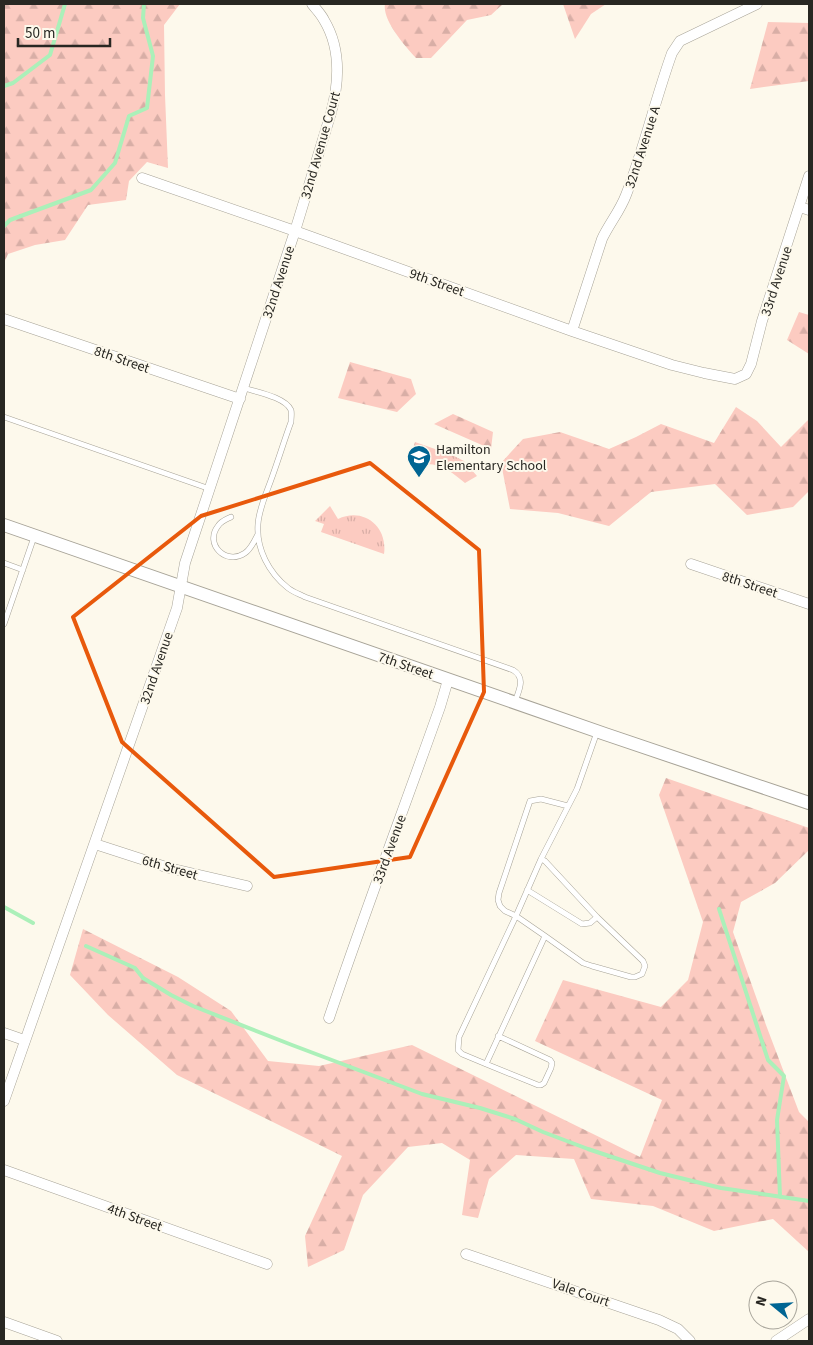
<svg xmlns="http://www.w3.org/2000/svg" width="813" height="1345" font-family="'Source Sans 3',sans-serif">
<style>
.forest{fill:url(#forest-firs)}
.park{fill:url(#park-tufts)}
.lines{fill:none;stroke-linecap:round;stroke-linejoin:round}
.stream{stroke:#abf0b9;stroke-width:4}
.service-casing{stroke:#a7a397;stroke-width:6}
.minor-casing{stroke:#a7a397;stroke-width:11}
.tertiary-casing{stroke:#a7a397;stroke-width:14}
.service{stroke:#fff;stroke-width:5}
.minor{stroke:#fff;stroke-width:10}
.tertiary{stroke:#fff;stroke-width:12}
.marked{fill:none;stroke:#e8590c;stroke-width:4;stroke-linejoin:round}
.labels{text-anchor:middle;stroke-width:4;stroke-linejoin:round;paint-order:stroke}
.street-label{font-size:14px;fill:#282722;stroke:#fdf9ec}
.poi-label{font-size:14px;fill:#282722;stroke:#fdf9ec;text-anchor:start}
</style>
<defs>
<pattern id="forest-firs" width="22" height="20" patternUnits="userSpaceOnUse" patternTransform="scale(1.25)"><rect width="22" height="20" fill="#fccbc1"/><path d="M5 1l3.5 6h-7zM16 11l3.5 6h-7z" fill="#d8aea6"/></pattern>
<pattern id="park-tufts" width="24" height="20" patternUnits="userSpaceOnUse" patternTransform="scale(1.25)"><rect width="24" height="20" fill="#fccbc1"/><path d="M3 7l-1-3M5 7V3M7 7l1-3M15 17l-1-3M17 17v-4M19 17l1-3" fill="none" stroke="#d8aea6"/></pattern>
</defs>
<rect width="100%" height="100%" fill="#fdf9ec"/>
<path class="forest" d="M4 4H180L164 25 165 95 168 168 147 162 129 181 126 200 88 205 65 240 35 245 8 254 4 263Z
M385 4H503L491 15 467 20 431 58H416C405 46 382 20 385 4Z
M563 4H606L591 14 575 39Z
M768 22 809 23V81L750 89Z
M799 312 809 315V354L787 340Z
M350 362 411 379 416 394 397 412 338 398Z
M736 407 757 421 781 447 809 419V491L793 507 747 515 715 484 651 492 609 526 558 513 510 509 501 463 523 439 560 432 609 449 636 437 661 424 714 443Z
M453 414 493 432 491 449 434 424Z
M666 778 809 828V850L775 883 741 902 733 932 766 1025 799 1112 809 1122V1252L773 1219 714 1231 653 1206 591 1199 574 1159 516 1155 489 1179 478 1218 462 1215 470 1160 442 1143 408 1147 363 1195 344 1250 308 1267 305 1236 342 1156 177 1075 108 1015 70 975 83 929 178 977 231 1011 268 1061 319 1066 412 1045 640 1157 662 1100 535 1041 563 980 661 1007 688 980 703 922 659 795Z"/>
<path class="park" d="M415 442 452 455 464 461 477 476 465 483C454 474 442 463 425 464 422 464 417 466 413 467L410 459Z
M330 506 338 519C363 507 388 526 384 554L321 532 324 524 315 521Z"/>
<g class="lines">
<path class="stream" d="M4 86 13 83 50 55 65 4
M4 226 10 220 91 190 115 163 129 116 147 108 153 56 143 18 144 4
M4 907 33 923
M719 909 768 1060 784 1076 777 1120 780 1197
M86 946 135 968 143 978 171 995 193 1006 292 1045 422 1094 480 1108 515 1119 543 1132 588 1149 660 1173 721 1188 809 1201"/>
<g class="service-casing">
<path id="service" d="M244 388C256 392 285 397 291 410 292 413 291 418 291 422 284 441 278 461 271 480 266 494 259 509 258 524 256 549 269 573 288 588 293 592 299 594 305 597L513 670C526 678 519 690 515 702
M4 417 210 489
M231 517C227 519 221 521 218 526 204 544 226 566 245 553 251 549 255 540 258 534
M4 563 23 570
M4 624 34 537
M541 859 545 861 597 917 643 961 645 966 642 974 635 977H631L592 966 583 963 545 936 516 916 505 911 500 906 498 900 499 893 530 801 541 799 568 806
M527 890 582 924 590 923 597 917
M545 936 486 1064 462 1054 458 1050 459 1037 516 916 541 859 577 789 597 732
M486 1064 538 1085H541L544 1083 551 1068 552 1063 550 1060 498 1036"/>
</g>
<g class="minor-casing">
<path id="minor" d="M142 178 295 231 572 331 672 365 704 373 735 379 746 374 751 364 762 321 809 176
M800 207 809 210
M4 319 240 399
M572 331 602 239C609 224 620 211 626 195 644 149 655 100 672 53L680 41 757 4
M691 564 809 604
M95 844 169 868 247 886
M329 1018C364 914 403 811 440 707L448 680
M4 1033 24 1040
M4 1101 177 608 185 563 295 231 331 113C339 83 341 48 324 20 321 14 316 9 312 4
M4 1170 267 1264
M466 1254 659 1320 678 1329 690 1341
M4 1322 57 1341
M776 1341 809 1319"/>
</g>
<g class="tertiary-casing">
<path id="tertiary" d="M4 525 605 734 809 803"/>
</g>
<use href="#service" class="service"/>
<use href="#minor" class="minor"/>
<use href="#tertiary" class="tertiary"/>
</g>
<path class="marked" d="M370 463 479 550 484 692 410 857 274 877 122 742 73 617 201 516Z"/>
<defs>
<g id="school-pin" transform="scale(1.25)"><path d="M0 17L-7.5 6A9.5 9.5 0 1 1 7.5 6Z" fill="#006593" stroke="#fdf9ec"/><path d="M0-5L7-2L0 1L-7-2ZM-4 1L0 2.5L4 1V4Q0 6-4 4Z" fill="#fff"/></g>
</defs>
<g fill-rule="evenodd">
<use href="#school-pin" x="419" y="457"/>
</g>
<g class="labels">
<g class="street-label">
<text transform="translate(320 145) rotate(-74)" y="5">32nd Avenue Court</text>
<text transform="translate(642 147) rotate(-72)" y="5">32nd Avenue A</text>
<text transform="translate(776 281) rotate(-72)" y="5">33rd Avenue</text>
<text transform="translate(278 282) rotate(-72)" y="5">32nd Avenue</text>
<text transform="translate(437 282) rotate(20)" y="5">9th Street</text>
<text transform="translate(122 359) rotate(19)" y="5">8th Street</text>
<text transform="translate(750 584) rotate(18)" y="5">8th Street</text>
<text transform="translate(406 665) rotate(19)" y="5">7th Street</text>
<text transform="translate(156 668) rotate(-71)" y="5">32nd Avenue</text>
<text transform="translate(389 849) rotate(-70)" y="5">33rd Avenue</text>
<text transform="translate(170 867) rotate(16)" y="5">6th Street</text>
<text transform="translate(135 1217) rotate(20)" y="5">4th Street</text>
<text transform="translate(581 1292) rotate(19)" y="5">Vale Court</text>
</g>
<g class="poi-label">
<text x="436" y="454">Hamilton<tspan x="436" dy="16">Elementary School</tspan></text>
</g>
</g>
<rect width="813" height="1345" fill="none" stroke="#282722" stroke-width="10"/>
<g transform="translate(773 1305) rotate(288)"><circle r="24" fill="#fdf9ec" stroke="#a8a59b"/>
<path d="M0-4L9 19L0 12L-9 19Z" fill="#006593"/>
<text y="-8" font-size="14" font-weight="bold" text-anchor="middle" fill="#282722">N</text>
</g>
<path d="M18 38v8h92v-8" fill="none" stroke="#282722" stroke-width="2.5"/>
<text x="25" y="38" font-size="15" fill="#282722" stroke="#fdf9ec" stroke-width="4" paint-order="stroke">50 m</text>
</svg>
